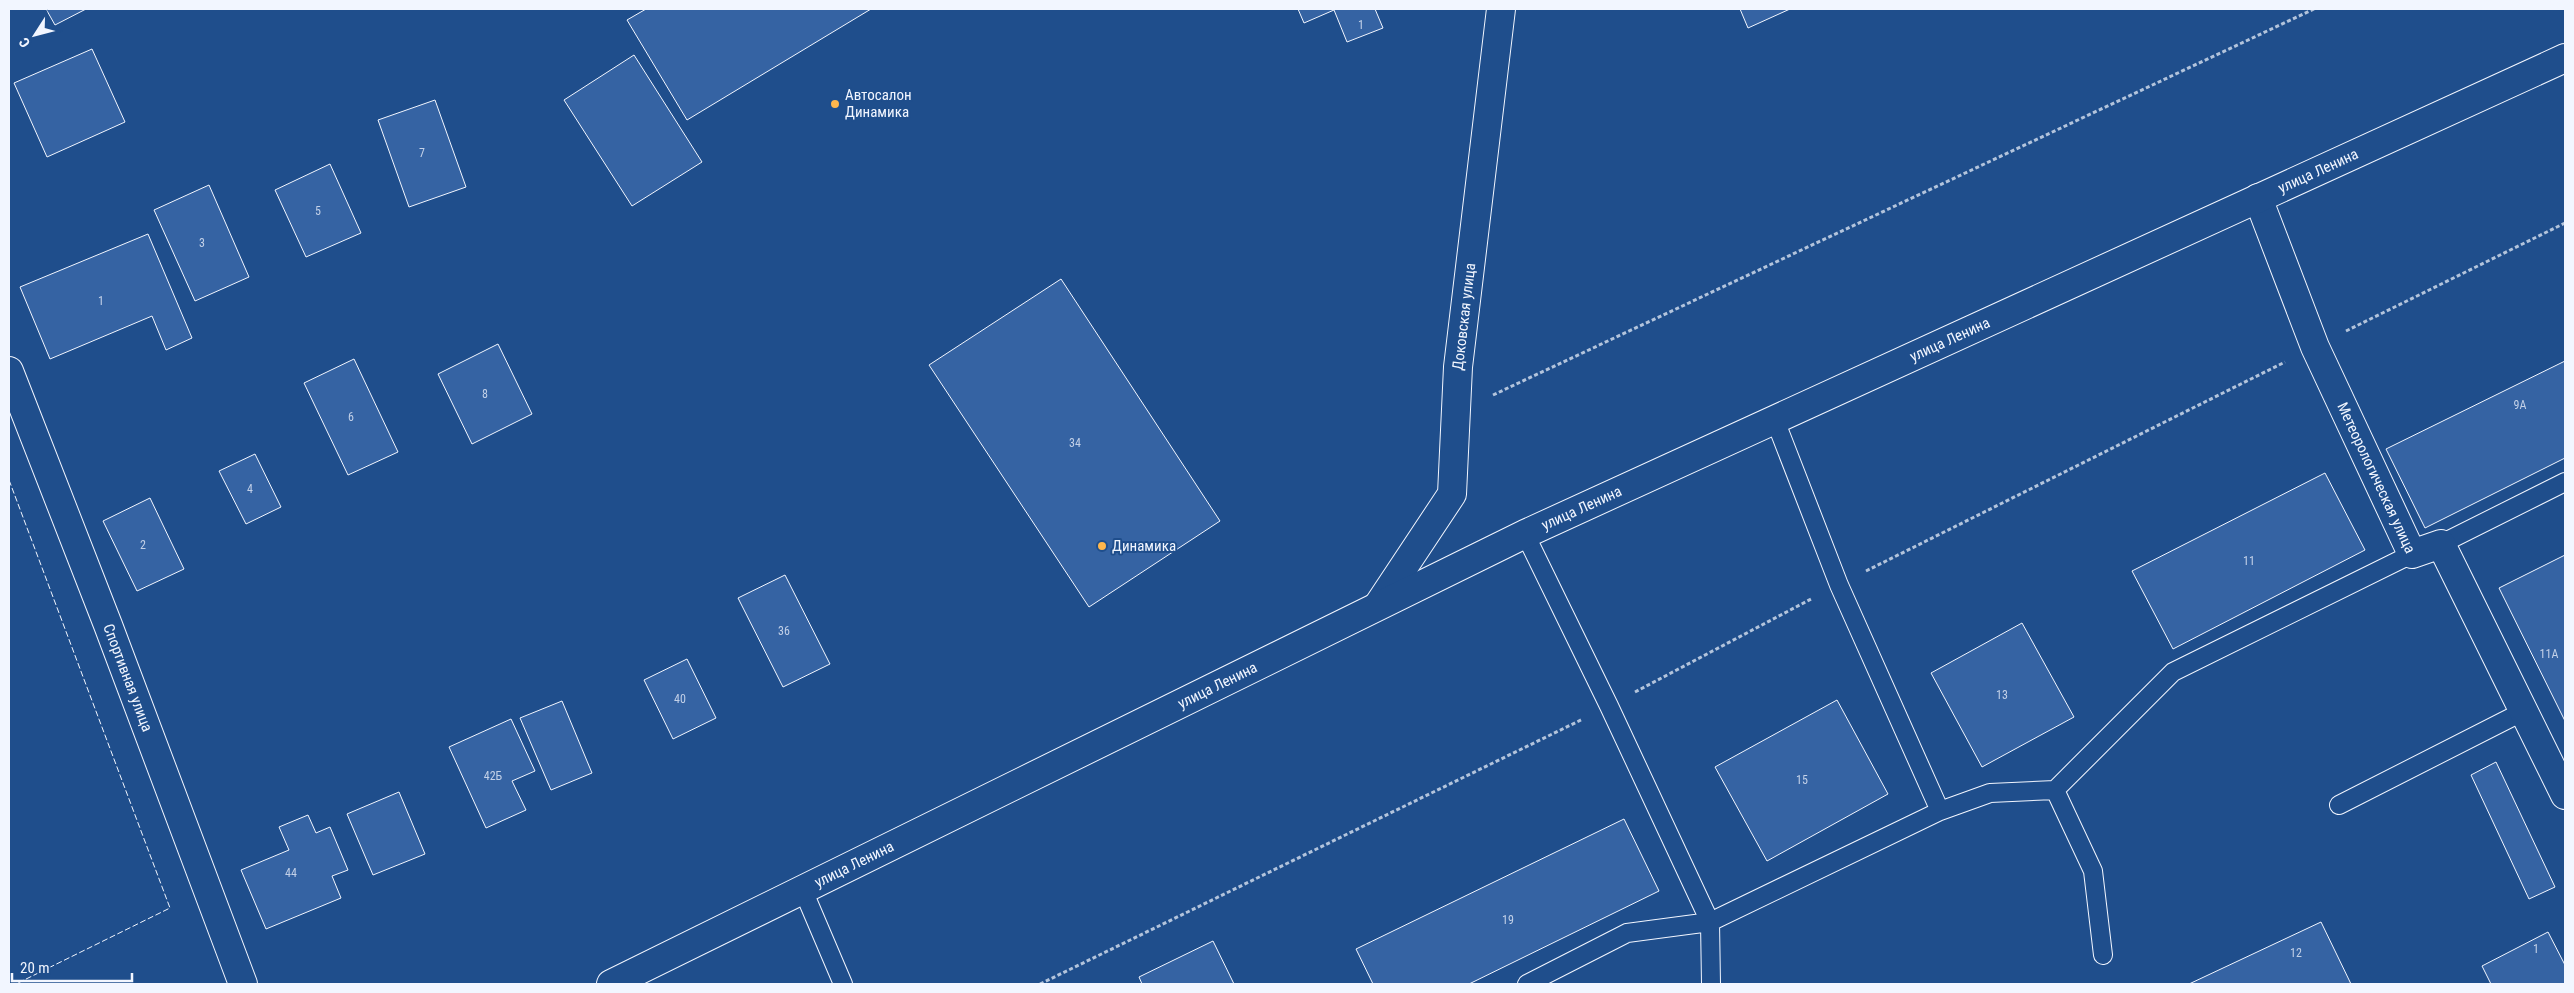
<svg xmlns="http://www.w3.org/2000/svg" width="2574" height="993" font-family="'Roboto Condensed',sans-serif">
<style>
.building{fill:#3563a3;stroke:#f2f6ff}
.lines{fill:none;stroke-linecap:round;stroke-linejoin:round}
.service-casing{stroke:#f2f6ff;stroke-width:20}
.minor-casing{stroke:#f2f6ff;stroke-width:30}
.secondary-casing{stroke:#f2f6ff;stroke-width:30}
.path{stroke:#b3c4dc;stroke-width:3;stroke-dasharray:4 2.5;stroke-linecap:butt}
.service{stroke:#1f4e8c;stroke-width:18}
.minor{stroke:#1f4e8c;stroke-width:28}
.secondary{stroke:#1f4e8c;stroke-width:28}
.fence{stroke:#f2f6ff;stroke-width:1;stroke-dasharray:6 2.5;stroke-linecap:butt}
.poi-dot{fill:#ffb74d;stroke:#1f4e8c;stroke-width:2}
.labels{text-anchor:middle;stroke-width:4;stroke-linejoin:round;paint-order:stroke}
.number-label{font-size:12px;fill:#c3d1e8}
.poi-label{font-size:15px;fill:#f2f6ff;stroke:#1f4e8c;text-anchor:start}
.street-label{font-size:15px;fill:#f2f6ff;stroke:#1f4e8c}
</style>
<rect width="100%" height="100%" fill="#1f4e8c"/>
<path class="building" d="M46 9H86L55 25Z
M646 9H871L687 120 627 20Z
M1298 9H1375L1383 28 1347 42 1334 10 1304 23Z
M1740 9H1790L1748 28Z
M92 49 125 122 47 157 14 83Z
M634 55 702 162 632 206 564 100Z
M435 100 466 187 409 207 378 120Z
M330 164 361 233 306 257 275 190Z
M209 185 249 277 195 301 154 210Z
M148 234 192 338 166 350 152 316 50 359 20 287Z
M1061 279 1220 521 1089 607 929 365Z
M498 344 532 414 472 444 438 374Z
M354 359 398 452 348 475 304 383Z
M2565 361V458L2425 528 2386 449Z
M255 454 281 507 246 524 219 471Z
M2325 473 2365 550 2173 649 2132 571Z
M150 498 184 569 137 591 103 521Z
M2565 555V721L2499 588Z
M785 575 830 664 783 687 738 598Z
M2022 623 2074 717 1982 767 1931 673Z
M687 659 716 718 673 739 644 680Z
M1837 700 1888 794 1767 861 1715 767Z
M562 701 592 773 551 790 520 718Z
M511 719 535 771 512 781 526 810 486 828 449 747Z
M2496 762 2555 887 2529 899 2471 775Z
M399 792 425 854 373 875 347 814Z
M308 815 316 833 330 827 348 870 332 876 341 898 266 929 241 870 289 850 279 827Z
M1624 819 1659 891 1469 984H1373L1356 949Z
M2321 922 2351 984H2189Z
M2548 932 2565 965V984H2491L2482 966Z
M1213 941 1234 984H1142L1139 977Z"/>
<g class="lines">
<g class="service-casing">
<path id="service" d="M1775 420 1839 585 1940 811 1990 793 2055 790 2093 871 2103 955
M1525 534 1609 706 1710 922 1711 984
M2441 544 2565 482
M2055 790 2173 672 2412 554
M2339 805 2524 711
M803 890 843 984
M1527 984 1627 933 1710 922 1940 811"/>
</g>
<g class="minor-casing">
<g id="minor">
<path id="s1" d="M2258 198 2315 347 2412 554 2441 544 2565 795"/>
<path id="s2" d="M9 371 108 625 243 984"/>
</g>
</g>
<g class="secondary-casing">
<g id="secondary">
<path id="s3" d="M1379 604 1452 494 1458 367 1501 9"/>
<path id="s4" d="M611 984 1525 534 2565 58"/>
</g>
</g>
<path class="path" d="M2346 331 2565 223
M1493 395 2314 9
M1866 571 2285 362
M1635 692 1813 598
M1040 984 1583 719"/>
<use href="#service" class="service"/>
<use href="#minor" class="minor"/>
<use href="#secondary" class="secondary"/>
<path class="fence" d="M9 480 170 908 16 984"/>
</g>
<g class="poi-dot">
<circle cx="835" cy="104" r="5"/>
<circle cx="1102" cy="546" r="5"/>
</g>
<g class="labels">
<g class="number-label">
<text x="1361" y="29">1</text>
<text x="422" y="157">7</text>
<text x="318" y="215">5</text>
<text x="202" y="247">3</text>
<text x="101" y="305">1</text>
<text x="485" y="398">8</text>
<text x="2520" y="409">9А</text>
<text x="351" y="421">6</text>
<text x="1075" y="447">34</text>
<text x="250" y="493">4</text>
<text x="143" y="549">2</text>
<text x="2249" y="565">11</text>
<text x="784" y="635">36</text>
<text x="2549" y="658">11А</text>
<text x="2002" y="699">13</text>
<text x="680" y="703">40</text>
<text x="493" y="780">42Б</text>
<text x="1802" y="784">15</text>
<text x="291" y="877">44</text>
<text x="1508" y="924">19</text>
<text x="2536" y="953">1</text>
<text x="2296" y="957">12</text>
</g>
<g class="poi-label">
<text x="845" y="100">Автосалон<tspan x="845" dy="17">Динамика</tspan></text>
<text x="1112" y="551">Динамика</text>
</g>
<g class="street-label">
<text dy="5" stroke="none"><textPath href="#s4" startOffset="1891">улица Ленина</textPath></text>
<text dy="5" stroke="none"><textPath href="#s3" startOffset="310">Доковская улица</textPath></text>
<text dy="5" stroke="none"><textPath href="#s4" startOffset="1486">улица Ленина</textPath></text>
<text dy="5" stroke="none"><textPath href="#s1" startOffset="304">Метеорологическая улица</textPath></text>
<text dy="5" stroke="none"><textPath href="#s4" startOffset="1081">улица Ленина</textPath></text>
<text dy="5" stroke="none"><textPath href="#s2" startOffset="329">Спортивная улица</textPath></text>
<text dy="5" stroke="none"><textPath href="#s4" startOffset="676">улица Ленина</textPath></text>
<text dy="5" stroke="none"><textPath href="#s4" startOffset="271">улица Ленина</textPath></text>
</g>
</g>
<rect width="2574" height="993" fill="none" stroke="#f2f6ff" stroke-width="20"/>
<g transform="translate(35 35) rotate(234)" stroke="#1f4e8c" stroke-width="4" paint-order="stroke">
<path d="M0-4L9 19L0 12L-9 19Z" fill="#f2f6ff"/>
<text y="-8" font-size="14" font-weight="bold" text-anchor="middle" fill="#f2f6ff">С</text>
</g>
<path d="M12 973v8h120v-8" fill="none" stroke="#f2f6ff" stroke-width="2.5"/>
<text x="20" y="973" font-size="15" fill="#f2f6ff" stroke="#1f4e8c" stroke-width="4" paint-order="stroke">20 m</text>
</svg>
